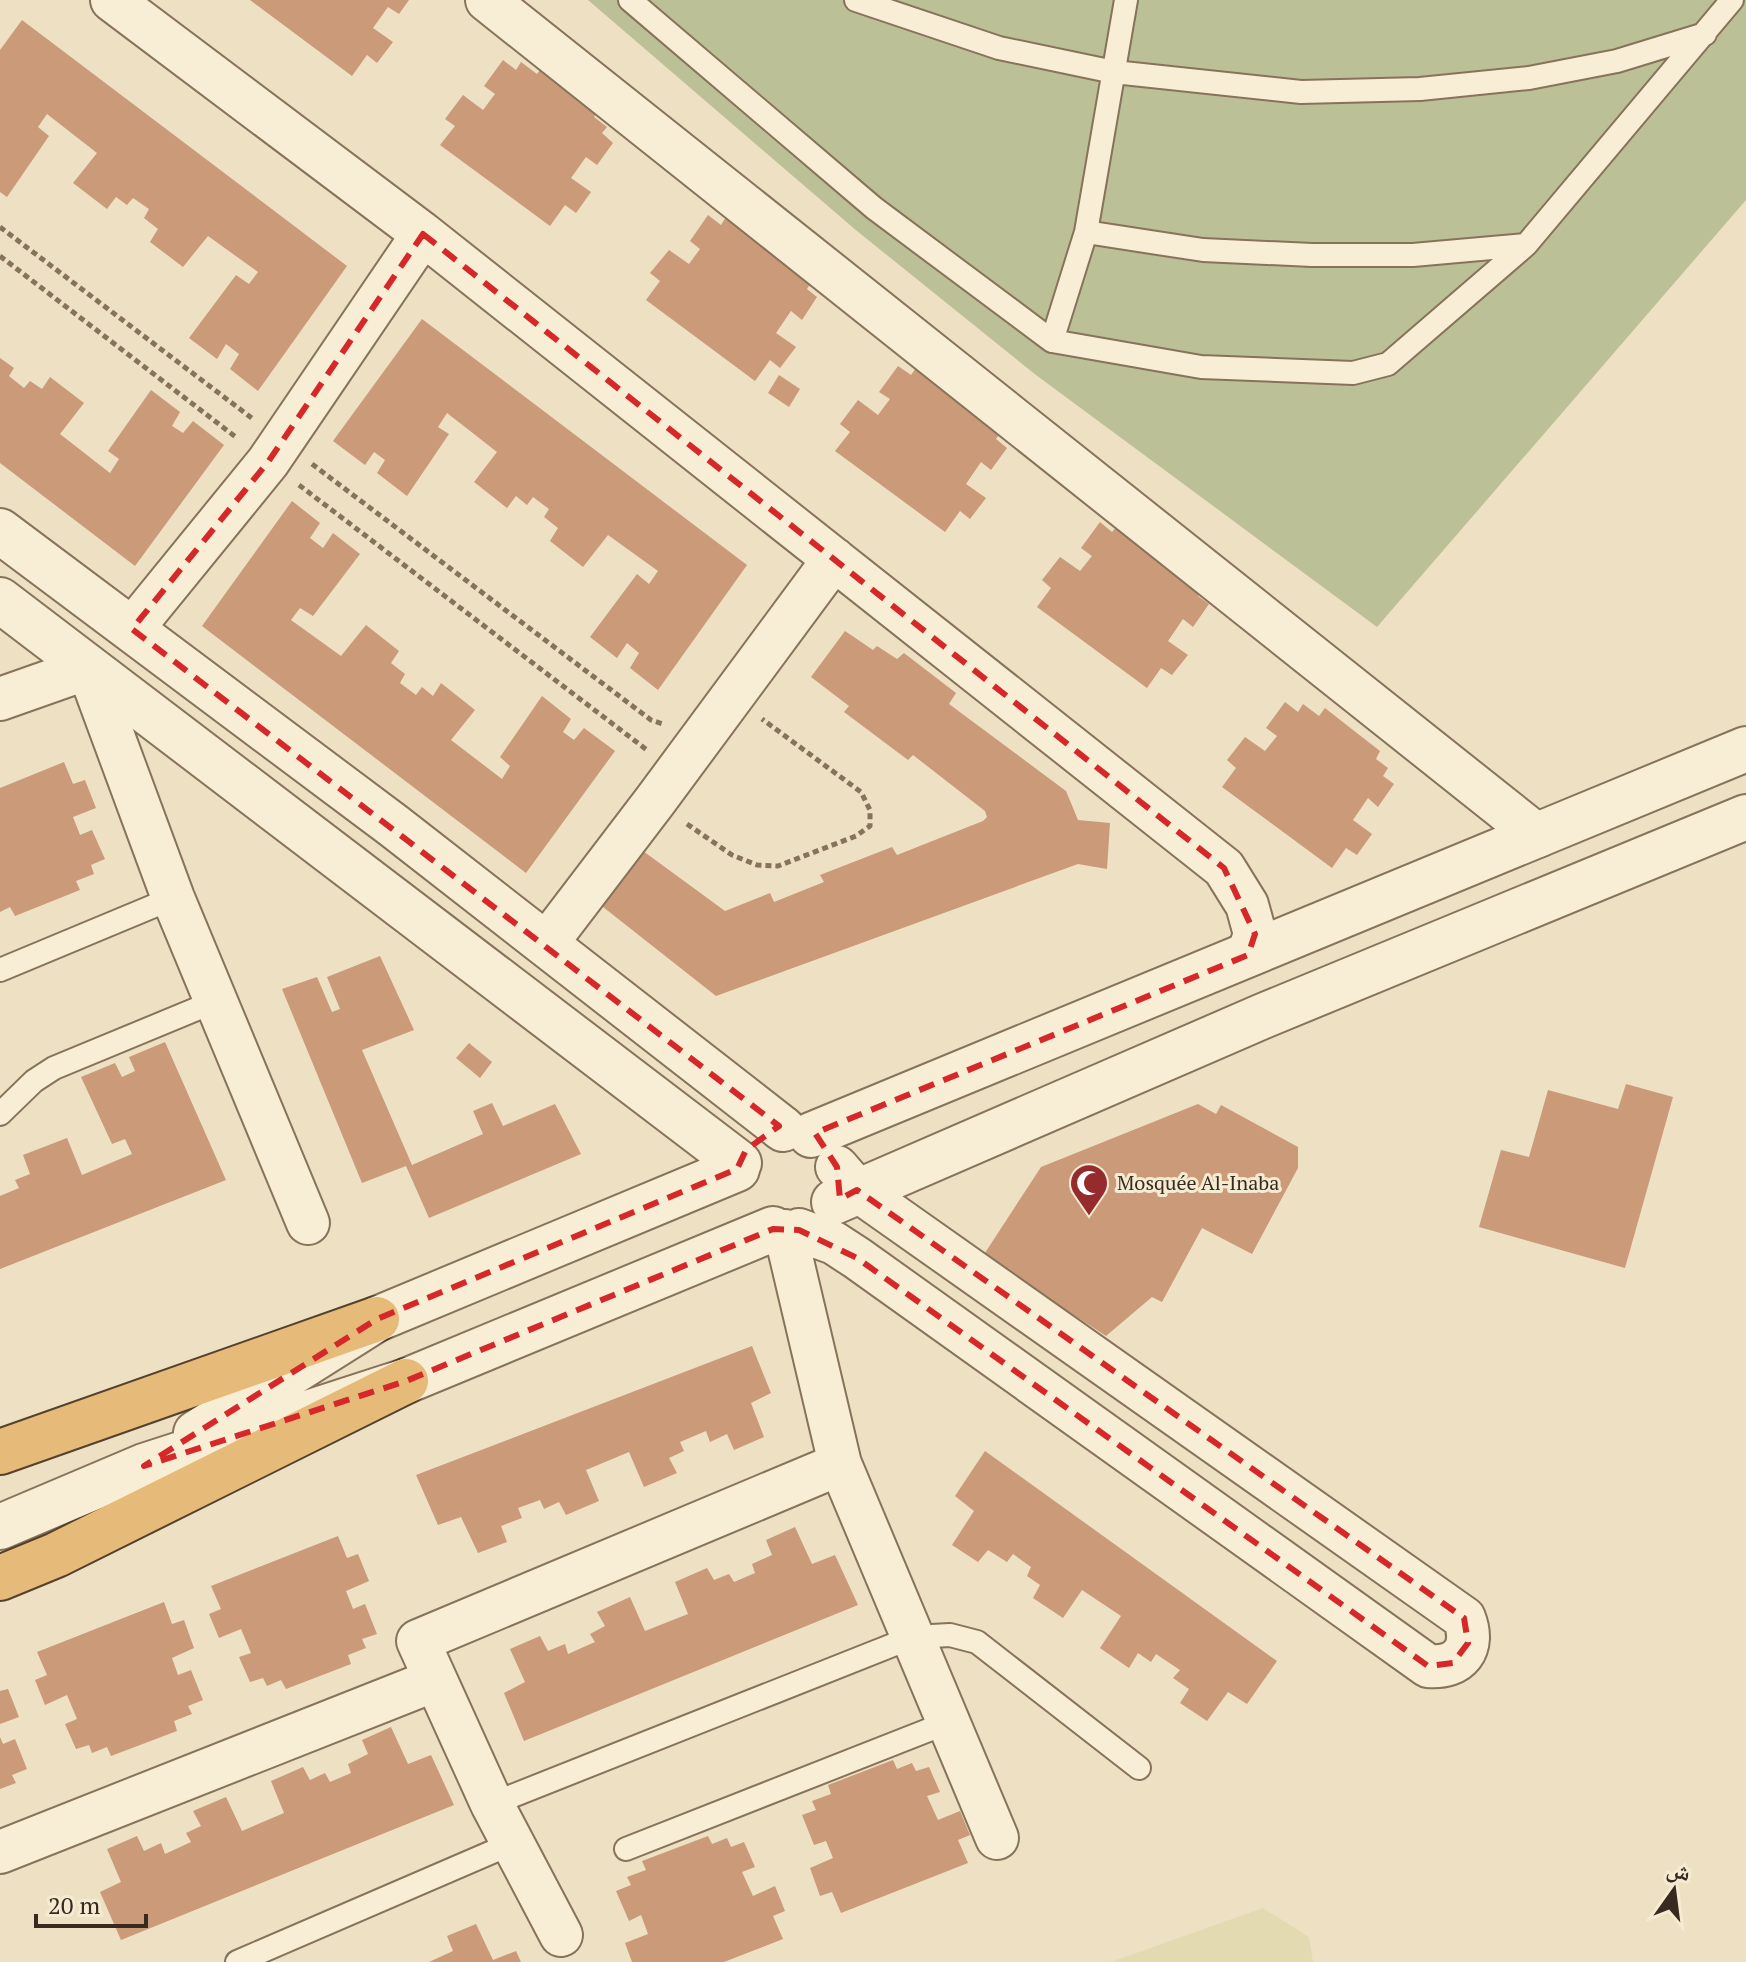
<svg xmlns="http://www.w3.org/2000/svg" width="1746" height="1962" font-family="'PT Serif','Noto Naskh Arabic',serif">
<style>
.farmland{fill:#e3dab1}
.cemetery{fill:#bcc096}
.building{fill:#cb9a79}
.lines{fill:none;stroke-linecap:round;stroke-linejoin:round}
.service-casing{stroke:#87725a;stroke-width:26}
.minor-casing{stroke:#87725a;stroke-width:46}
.tertiary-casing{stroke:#87725a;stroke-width:48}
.trunk-casing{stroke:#55402e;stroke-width:48}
.path{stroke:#87725a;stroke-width:5;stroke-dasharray:6 4;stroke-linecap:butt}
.service{stroke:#f8eed6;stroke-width:22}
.minor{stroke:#f8eed6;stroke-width:42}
.tertiary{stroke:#f8eed6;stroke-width:44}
.trunk{stroke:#e6ba78;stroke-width:44}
.marked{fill:none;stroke:#d62828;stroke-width:6;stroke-dasharray:16 10;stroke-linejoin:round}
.labels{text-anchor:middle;stroke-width:6;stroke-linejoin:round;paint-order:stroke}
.poi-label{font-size:20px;fill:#382a1e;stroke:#f5ebd3;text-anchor:start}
</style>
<rect width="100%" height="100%" fill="#ede0c3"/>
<path class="farmland" d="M1263 1908 1309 1937 1313 1962H1111Z"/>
<path class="cemetery" d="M588 0H1746V200L1377 627 1036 375 857 231Z"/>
<path class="building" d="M250 0H409L399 14 388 7 373 28 393 42 377 63 367 55 352 76Z
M22 20 347 266 258 391 230 369 239 354 226 344 217 359 189 338 236 275 249 284 258 272 208 236 183 267 150 242 158 229 144 218 149 209 133 198 127 205 116 197 107 209 73 183 97 153 47 114 38 127 49 136 7 197 0 192V50Z
M503 60 516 70 521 62 537 74 543 66 599 109 594 117 607 127 602 133 613 143 597 165 586 157 571 178 591 192 576 213 565 205 550 226 440 145 455 126 445 119 463 95 483 110 495 94 484 86Z
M708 215 721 225 726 217 812 281 807 289 817 297 802 320 791 311 776 333 796 347 780 368 770 360 755 381 646 300 660 281 650 273 669 250 689 264 700 249 690 241Z
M422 319 747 565 658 690 630 668 639 653 627 643 617 658 590 637 637 574 649 584 658 571 608 535 583 567 550 541 558 528 544 517 549 509 533 497 527 505 516 496 507 508 474 482 497 452 447 413 438 427 449 434 407 496 377 473 385 460 374 452 365 465 333 441Z
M0 358 14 368 9 376 24 388 30 381 42 389 50 377 84 403 60 434 110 473 119 459 108 451 151 390 180 412 172 426 183 433 193 421 224 445 135 566 0 463Z
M898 366 911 375 916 368 1001 432 996 439 1007 448 991 470 981 462 966 484 986 498 970 519 960 511 945 532 835 451 850 432 840 424 858 400 878 415 890 399 879 392Z
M779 375 800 389 789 407 768 393Z
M292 501 320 523 310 538 323 548 333 533 360 554 313 616 300 608 291 620 341 656 366 625 399 651 391 663 405 674 400 683 416 695 422 687 433 696 441 683 475 710 451 740 502 779 510 766 500 757 542 696 571 719 563 732 574 740 584 728 615 751 526 873 202 626Z
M1100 522 1112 532 1118 525 1203 589 1198 596 1209 604 1193 627 1183 619 1168 641 1188 655 1172 675 1161 668 1147 688 1037 607 1051 588 1042 580 1060 557 1080 571 1092 556 1081 548Z
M845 631 873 650 877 646 897 659 904 653 956 693 949 704 1066 791 1078 820 1110 823 1107 869 1078 864 716 996 598 903 643 851 725 911 770 893 774 902 824 882 820 875 892 847 897 855 983 821 987 817 985 811 913 755 908 760 844 712 849 706 811 677Z
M1285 702 1298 712 1303 704 1319 716 1325 708 1353 730 1380 751 1376 759 1388 768 1383 776 1394 784 1378 807 1368 798 1353 820 1372 834 1357 855 1346 848 1332 868 1222 787 1236 768 1227 760 1245 737 1265 751 1277 736 1266 728Z
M64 762 73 784 85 780 96 808 73 817 80 835 92 830 105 859 91 865 94 874 76 881 80 890 15 916 10 907 0 912V788Z
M380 956 414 1030 362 1050 412 1165 483 1134 473 1111 492 1103 503 1126 555 1104 581 1154 429 1218 406 1166 362 1183 282 989 317 977 332 1012 340 1009 327 977Z
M165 1042 226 1180 0 1269V1196L19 1188 15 1180 30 1174 23 1155 67 1138 82 1175 132 1154 125 1139 112 1144 81 1077 115 1063 122 1077 135 1071 129 1057Z
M469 1043 492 1062 480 1078 456 1058Z
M1626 1084 1673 1097 1625 1268 1479 1227 1501 1150 1529 1157 1548 1090 1618 1109Z
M1198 1104 1216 1114 1221 1105 1298 1147V1168L1252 1254 1202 1228 1162 1302 1152 1297 1106 1336 983 1256 1041 1167Z
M752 1346 771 1393 751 1403 764 1437 734 1450 727 1434 710 1442 706 1431 680 1442 684 1451 669 1458 677 1473 644 1487 629 1452 586 1470 599 1501 566 1515 559 1502 544 1509 540 1500 518 1508 522 1518 501 1526 507 1542 478 1553 461 1517 438 1525 416 1475Z
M985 1451 1277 1661 1247 1704 1228 1692 1207 1721 1180 1703 1189 1689 1173 1678 1180 1670 1156 1654 1151 1662 1138 1653 1129 1668 1100 1648 1121 1616 1082 1590 1063 1618 1033 1598 1040 1585 1027 1576 1031 1567 1013 1554 1007 1562 988 1550 978 1562 952 1545 974 1511 955 1496Z
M795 1527 812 1564 835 1555 858 1605 524 1741 504 1693 525 1682 510 1649 540 1636 548 1651 565 1644 568 1654 595 1642 590 1634 605 1626 597 1612 630 1597 645 1631 688 1614 675 1582 707 1568 714 1580 729 1574 734 1582 755 1573 752 1564 772 1555 766 1540Z
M338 1536 347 1558 358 1554 369 1581 346 1591 353 1609 365 1604 377 1634 362 1639 366 1648 348 1655 351 1664 286 1689 281 1680 267 1686 263 1678 250 1682 239 1657 251 1653 241 1629 219 1638 209 1614 221 1609 211 1586Z
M164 1602 172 1624 184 1620 194 1648 172 1658 178 1675 191 1670 203 1700 188 1706 192 1714 174 1721 177 1731 111 1756 107 1747 92 1753 89 1745 76 1749 65 1724 77 1719 67 1695 45 1705 35 1680 47 1675 37 1652Z
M8 1689 19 1717 0 1724V1691Z
M391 1727 408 1764 431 1755 454 1805 121 1940 100 1892 121 1882 107 1849 137 1836 144 1851 161 1843 165 1854 191 1842 186 1833 201 1826 193 1811 226 1797 242 1831 284 1813 271 1781 303 1767 310 1780 325 1773 330 1782 351 1773 348 1764 368 1754 362 1740Z
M0 1737 3 1744 15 1739 27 1769 12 1775 16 1783 0 1789Z
M893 1760 897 1769 912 1763 916 1771 929 1767 940 1792 927 1796 938 1820 960 1811 970 1835 958 1840 968 1863 841 1913 832 1892 820 1896 810 1868 833 1858 826 1841 814 1845 802 1815 816 1810 812 1801 831 1794 828 1785Z
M708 1836 712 1844 727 1838 731 1847 744 1842 755 1867 742 1872 753 1896 775 1886 785 1911 773 1916 783 1939 724 1962H632L625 1943 648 1934 641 1915 629 1921 616 1891 631 1885 627 1877 646 1870 642 1861Z
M476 1924 493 1960 516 1951 521 1962H429L453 1951 447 1936Z"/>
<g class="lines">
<g class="service-casing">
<path id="service" d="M630 0 874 208 1052 341 1201 367 1353 373 1388 364 1526 245 1732 0
M856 0 999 48 1114 72 1301 92 1420 89 1529 78 1617 61 1705 34
M1086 232 1203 250 1312 255H1413L1526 245
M1052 341 1086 232 1126 0
M0 970 173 898
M0 1114 34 1081 54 1068 216 1001
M492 1804 913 1637 950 1635 977 1642 1139 1768
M626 1849 949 1722
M237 1962 513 1843"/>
</g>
<g class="minor-casing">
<path id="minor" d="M112 0 423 234 1224 868 1247 905 1255 934 1248 955
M487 0 1538 836
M132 629 268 462 423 234
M0 699 88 668 173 898 308 1223
M546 944 655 801 834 559
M799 1230 834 1243 857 1258 1428 1666C1460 1669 1476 1648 1464 1618L857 1190 837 1167
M785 1231 840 1464 997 1838
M0 1852 435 1680
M561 1935 492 1804 418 1641 840 1464"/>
</g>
<g class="tertiary-casing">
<path id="tertiary" d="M0 531 394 826 783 1129
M0 600 739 1163
M811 1135 1746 749
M834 1202 1263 1016 1746 817
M196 1433 377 1319 737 1169
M0 1527 144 1466 406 1381 773 1229"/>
</g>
<g class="trunk-casing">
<path id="trunk" d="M0 1452 377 1319
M0 1578 56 1555 406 1381"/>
</g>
<path class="path" d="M0 227 253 419
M0 256 237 438
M312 464 651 720 663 724
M299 485 647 750
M687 824 732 855 757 865 778 866 856 836 870 826V810L861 792 762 719"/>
<use href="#service" class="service"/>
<use href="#minor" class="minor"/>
<use href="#tertiary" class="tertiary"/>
<use href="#trunk" class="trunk"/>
</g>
<path class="marked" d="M423 234 1224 868 1255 934 1248 955 815 1133 837 1167 840 1199 857 1190 1464 1618 1468 1643 1453 1663 1428 1666 857 1258 799 1230 773 1229 406 1381 144 1466 377 1319 737 1169 746 1150 779 1126 132 629 268 462Z"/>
<defs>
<g id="mosque-pin" transform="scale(2)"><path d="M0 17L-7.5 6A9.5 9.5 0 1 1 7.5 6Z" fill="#962b2d" stroke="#f5ebd3"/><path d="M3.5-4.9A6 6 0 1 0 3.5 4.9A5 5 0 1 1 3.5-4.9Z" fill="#fff"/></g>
</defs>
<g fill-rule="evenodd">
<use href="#mosque-pin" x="1089" y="1183"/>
</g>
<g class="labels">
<g class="poi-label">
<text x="1117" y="1190">Mosquée Al-Inaba</text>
</g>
</g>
<g transform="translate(1674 1890) rotate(14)" stroke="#f5ebd3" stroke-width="6" paint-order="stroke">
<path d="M0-6L14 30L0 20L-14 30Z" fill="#382a1e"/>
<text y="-12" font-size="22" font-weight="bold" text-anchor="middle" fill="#382a1e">ش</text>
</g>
<path d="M36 1914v12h110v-12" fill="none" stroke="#382a1e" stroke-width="4"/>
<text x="48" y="1914" font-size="24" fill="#382a1e" stroke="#f5ebd3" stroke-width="6" paint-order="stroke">20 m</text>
</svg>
